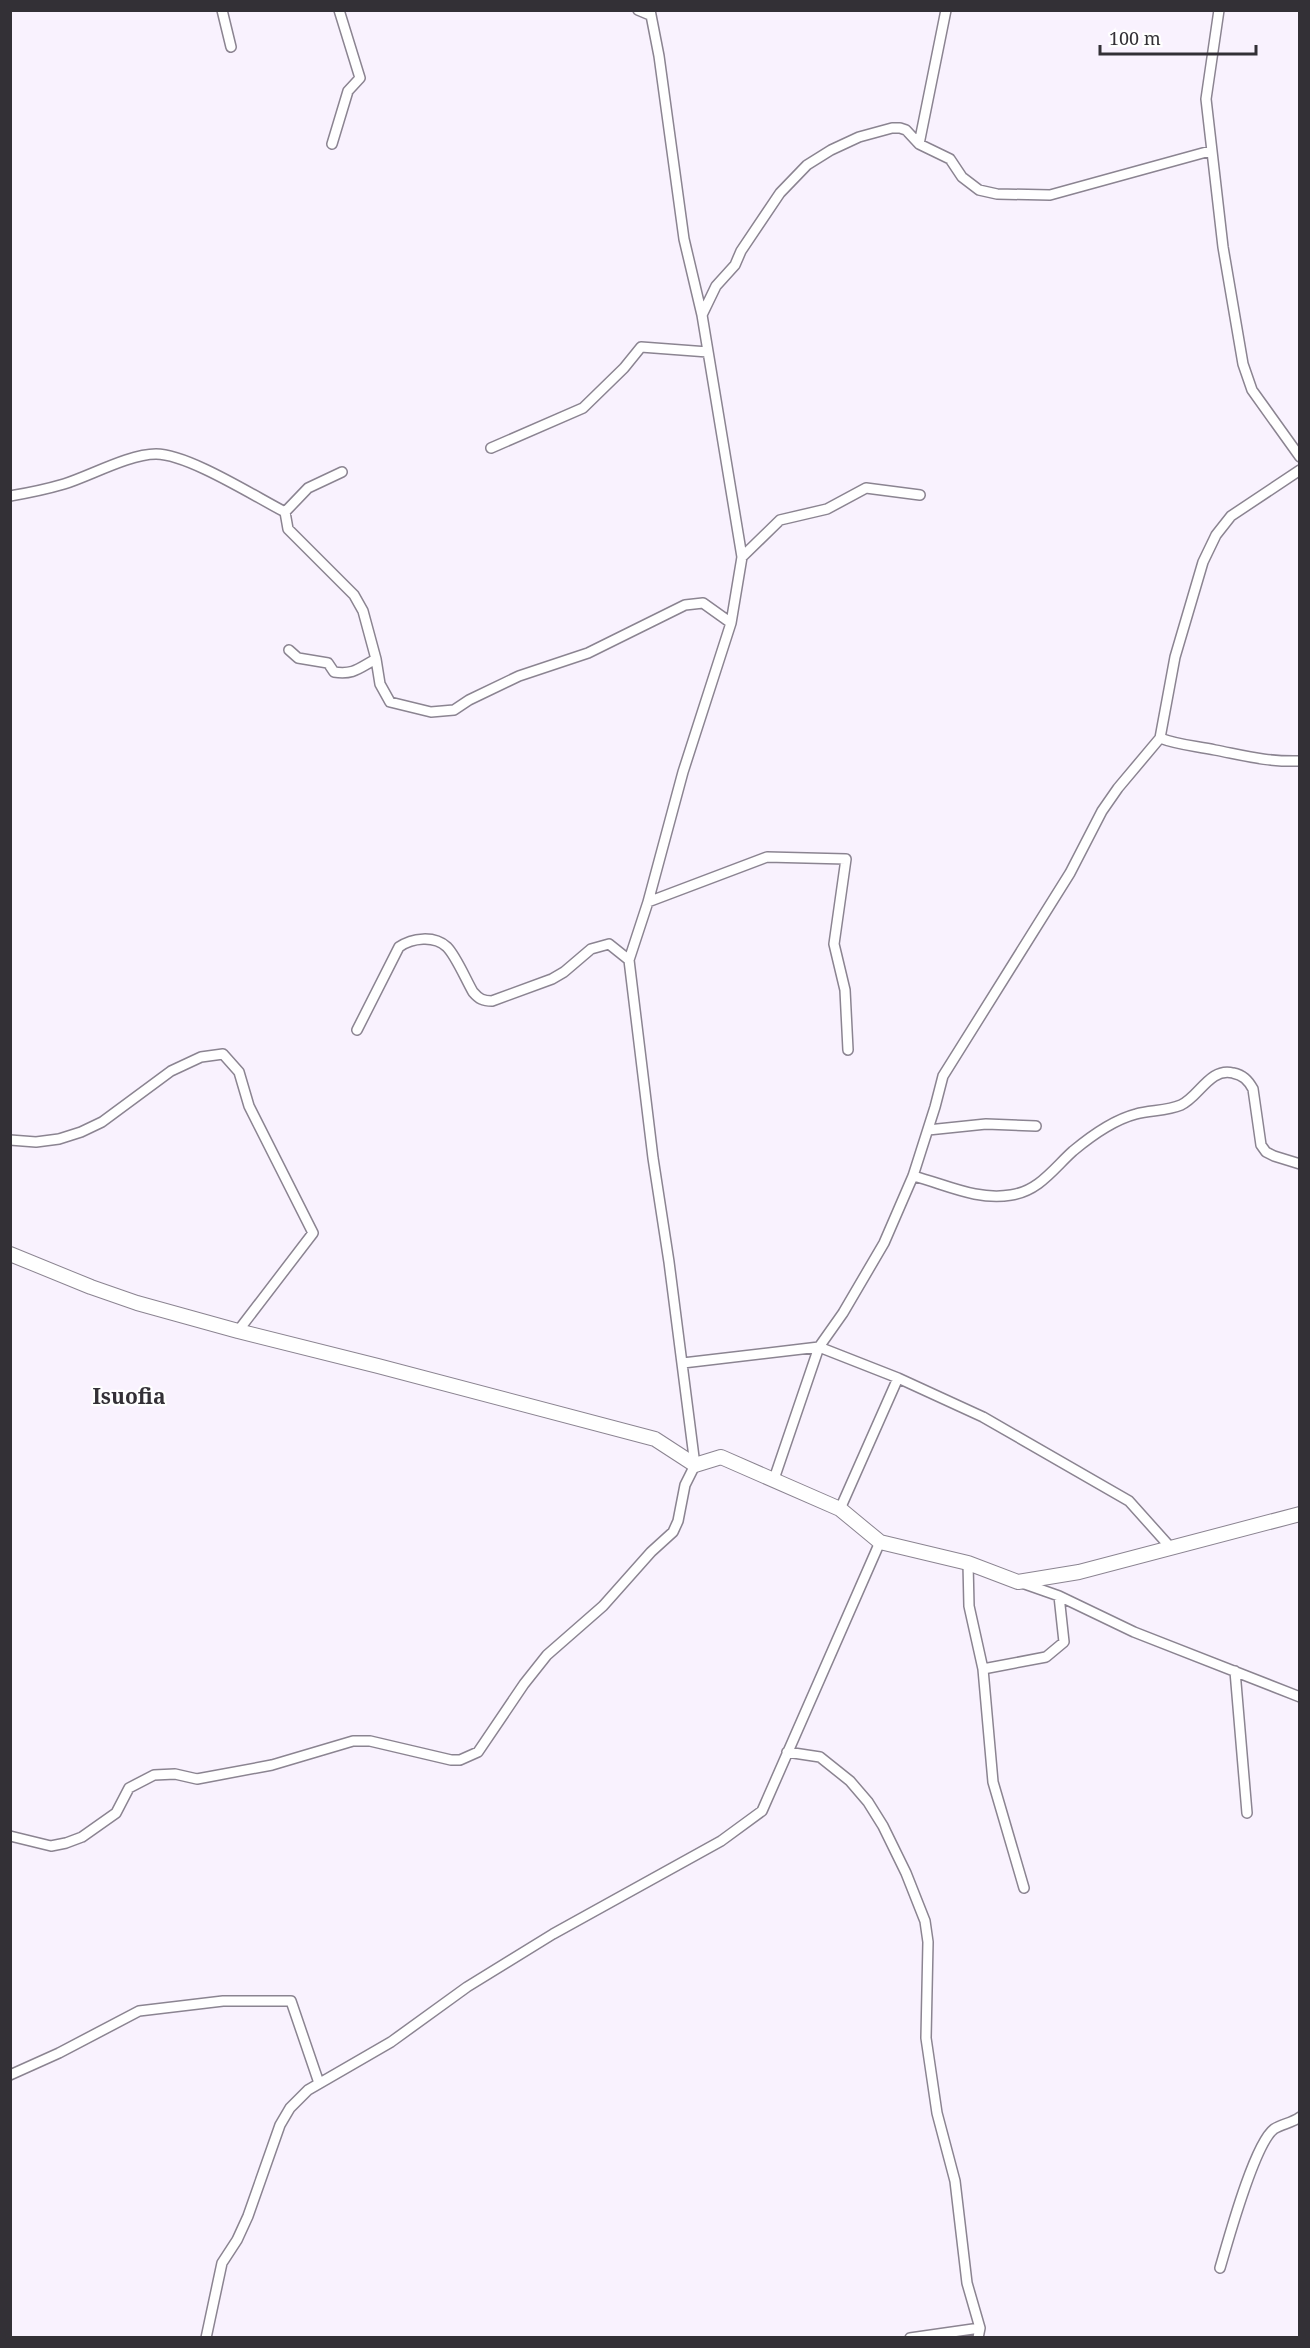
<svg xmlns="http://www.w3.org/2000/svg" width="1310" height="2348" font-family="'Noto Serif',serif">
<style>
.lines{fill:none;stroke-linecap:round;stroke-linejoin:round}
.minor-casing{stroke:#8b8491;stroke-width:12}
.secondary-casing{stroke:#8b8491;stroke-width:16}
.minor{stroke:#fff;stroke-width:9}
.secondary{stroke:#fff;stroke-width:14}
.labels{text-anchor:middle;stroke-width:4.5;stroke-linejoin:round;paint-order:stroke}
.quarter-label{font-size:21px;font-weight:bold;fill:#333036;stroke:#fff}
</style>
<rect width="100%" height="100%" fill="#f9f2fe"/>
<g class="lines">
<g class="minor-casing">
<path id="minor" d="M222 10 231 47
M638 10 650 15
M1219 10 1206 99 1223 247 1243 364 1252 390 1300 457
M332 144 348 91 360 78 339 10
M919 144 946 10
M702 315 716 286 735 265 741 251 780 193 807 165 831 150 859 137 892 128H900L906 130 919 144 950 159 962 177 979 190 997 194 1050 195 1210 151
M491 448 583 408 624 368 641 347 708 352
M10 496C28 493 47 489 64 484 90 476 129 454 156 454 188 454 254 496 285 512L288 529 354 595 363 611 376 659
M285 512 308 488 342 472
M742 557 780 520 827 509 866 488 920 495
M289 650 298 658 328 663 334 672C354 675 359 668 376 659L380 684 390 702 431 712 454 710 469 700 519 676 588 653 685 605 703 603 731 623
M1160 738C1178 745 1196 746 1215 750 1246 756 1267 762 1300 761
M648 902 767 857 846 859 834 944 845 990 848 1050
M357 1030 399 947C412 938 434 935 447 947 456 956 466 980 473 992 479 999 483 1001 492 1001L552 979 564 972 591 949 609 944 629 960
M928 1130 986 1124 1036 1126
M10 1140 36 1142 59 1139 81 1132 102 1122 171 1071 201 1057 223 1054 239 1072 249 1106 313 1233 238 1331
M913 1176C945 1184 977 1201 1011 1195 1039 1191 1054 1168 1073 1151 1091 1136 1113 1120 1136 1114 1150 1110 1167 1111 1181 1105 1199 1097 1210 1067 1233 1073 1243 1075 1248 1080 1253 1089L1261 1145 1266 1152 1274 1156 1300 1164
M683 1363 819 1347 898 1378 983 1417 1129 1501 1172 1549
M774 1479 819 1347 843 1313 884 1243 913 1176 935 1107 943 1076 1070 873 1102 811 1118 788 1160 738 1175 657 1203 562 1216 535 1231 516 1300 470
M840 1509 898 1378
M968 1563 969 1606 983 1669 993 1782 1024 1888
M1022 1583 1059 1596 1134 1632 1300 1697
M983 1669 1046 1657 1064 1642 1059 1596
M1235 1671 1247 1813
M787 1752 820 1757 850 1781 868 1802 883 1826 906 1873 925 1921 928 1942 926 2038 937 2113 955 2181 967 2283 980 2328 978 2338
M10 1836 51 1846 66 1843 82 1837 116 1813 129 1788 154 1775 175 1774 197 1779 272 1765 353 1741H370L451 1760H460L478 1752 524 1684 547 1655 603 1606 651 1552 673 1532 678 1521 685 1485 695 1465 669 1262 653 1158 629 960 648 902 683 772 731 623 742 557 702 315 684 239 659 56 650 10
M10 2075 59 2053 139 2011 223 2001H291L319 2083
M1220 2268C1228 2241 1254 2144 1274 2129 1282 2124 1292 2123 1300 2117
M206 2338 222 2263 237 2240 248 2216 280 2125 290 2108 308 2090 391 2042 467 1987 553 1934 721 1841 762 1811 880 1542
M910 2338 980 2328"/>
</g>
<g class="secondary-casing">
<path id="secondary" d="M10 1254 91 1287 137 1303 238 1331 378 1366 655 1439 695 1465 721 1457 840 1509 880 1542 968 1563 1018 1582 1079 1572 1300 1514"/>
</g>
<use href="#minor" class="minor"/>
<use href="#secondary" class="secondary"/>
</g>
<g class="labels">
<g class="quarter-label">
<text x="129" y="1404">Isuofia</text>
</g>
</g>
<rect width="1310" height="2348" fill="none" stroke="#333036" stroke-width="24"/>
<path d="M1100 45v9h156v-9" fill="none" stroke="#333036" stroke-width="3"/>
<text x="1109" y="45" font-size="18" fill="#333036" stroke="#ffffff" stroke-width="4.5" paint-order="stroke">100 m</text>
</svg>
